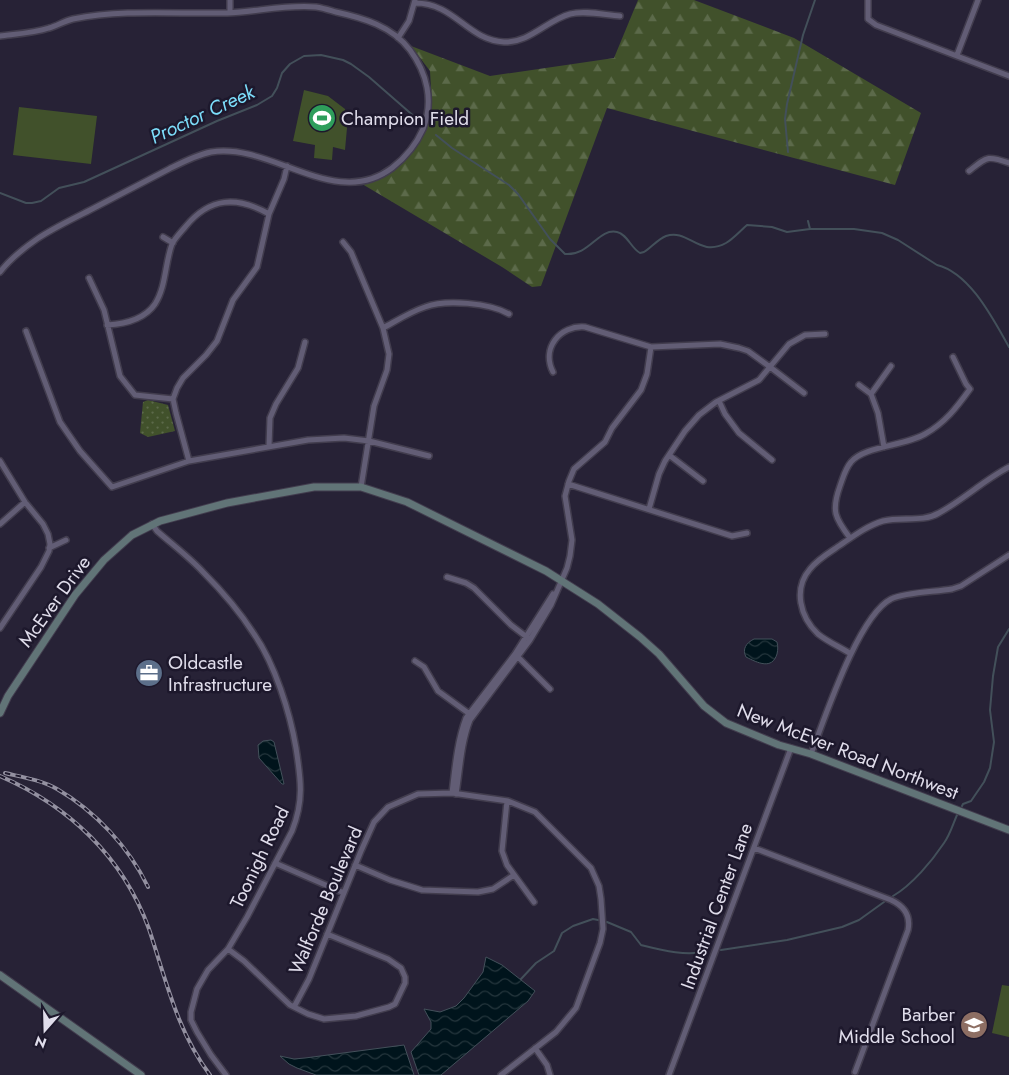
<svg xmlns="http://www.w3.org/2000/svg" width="1009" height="1075" font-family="Jost,sans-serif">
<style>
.forest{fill:url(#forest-firs)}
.park{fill:url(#park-dots)}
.garden{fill:#41512b}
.water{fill:url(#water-waves);stroke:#43505a}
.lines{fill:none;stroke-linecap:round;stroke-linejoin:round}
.stream{stroke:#43505a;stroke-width:2}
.street-casing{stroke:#423d4e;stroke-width:8}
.secondary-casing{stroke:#423d4e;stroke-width:9}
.street{stroke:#625d75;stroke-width:5}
.secondary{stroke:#617477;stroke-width:7}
.rail-casing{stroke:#9390a0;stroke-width:4}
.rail{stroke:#1d182c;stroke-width:2;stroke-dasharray:5.5;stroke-linecap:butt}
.labels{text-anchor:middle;stroke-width:5;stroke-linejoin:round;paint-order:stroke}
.poi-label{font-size:19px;fill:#e0ddeb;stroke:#1d182c;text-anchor:start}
.street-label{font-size:19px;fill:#e0ddeb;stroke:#1d182c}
.water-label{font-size:20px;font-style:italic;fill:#7cddfa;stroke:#1d182c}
</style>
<defs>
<pattern id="forest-firs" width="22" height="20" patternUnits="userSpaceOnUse" patternTransform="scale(1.25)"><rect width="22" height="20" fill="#41512b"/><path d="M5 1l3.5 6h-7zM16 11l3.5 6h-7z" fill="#5c6a4a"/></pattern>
<pattern id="park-dots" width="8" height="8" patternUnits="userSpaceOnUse" patternTransform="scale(1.25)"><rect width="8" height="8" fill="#41512b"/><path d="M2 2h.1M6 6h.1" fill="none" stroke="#5c6a4a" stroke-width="1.8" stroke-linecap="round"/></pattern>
<pattern id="water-waves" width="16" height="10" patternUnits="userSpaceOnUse" patternTransform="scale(1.25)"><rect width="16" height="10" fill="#00141c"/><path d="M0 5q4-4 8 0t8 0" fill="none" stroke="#25363d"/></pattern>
</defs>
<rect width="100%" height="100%" fill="#272236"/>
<path class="forest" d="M638 0H694L794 38 921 113 895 185 607 108 541 286 532 287 502 267 357 181 383 176 404 159 421 137 432 106 430 71 411 46 490 76 614 58Z"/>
<path class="park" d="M148 400 168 405 175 431 148 437 140 433 143 402Z"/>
<path class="garden" d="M304 90 328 96 345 109 347 128 345 150 333 147 332 160 314 158 315 145 293 141Z
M19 107 97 116 91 164 13 155Z
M1002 985 1009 986V1037L992 1033Z"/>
<path class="water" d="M754 639H772L777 642C778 647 778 649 777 654 772 670 758 663 746 657 742 649 746 643 754 639Z
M271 740 274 742 284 784H282L259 758 258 745 263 741Z
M486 957 502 965 535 991 528 1001 441 1075H419L411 1052 431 1029V1022L424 1009 440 1012 456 1006 464 998 483 972Z
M404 1045 414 1075H316L297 1068 289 1064 280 1056 294 1059 305 1058Z"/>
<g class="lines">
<path class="stream" d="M436 135 452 148 509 185 518 194 550 239 565 254C590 256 598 228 617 232 627 234 631 248 640 253L644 252C651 248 658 239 666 236 688 228 699 258 726 243 733 239 740 231 747 225L772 227 787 232 810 229H854L882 233 898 240 937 265C970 273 993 319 1009 347
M788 152 785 119 787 104 803 35 815 0
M0 193 26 203H32L41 201 59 188 84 182 217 121 257 105 272 96 277 88 282 73 290 64 304 56 321 55 343 60 351 64 369 77 416 118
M808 221 810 229
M962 806 963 804 971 801 984 782 990 768 994 742 990 710 993 676 998 647 1009 629
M893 896C912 885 932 861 944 843 950 835 953 824 957 815
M607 922 631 932 641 945C657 949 691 958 706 950
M721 950 787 940 842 927 859 920 884 902
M521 979 536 963 554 951 562 933 573 926 593 919 598 920"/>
<g class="street-casing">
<path id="street" d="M868 0V19L876 25 1009 76
M415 3C455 3 467 40 504 42 530 43 547 20 570 14 585 10 605 15 620 16
M230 12V0
M0 36C16 34 34 33 49 28 57 26 64 21 73 19 124 9 175 14 227 13 256 12 287 4 316 7 323 8 329 10 336 12 363 18 392 26 410 50 427 73 434 101 423 129 416 145 406 157 392 168 335 211 272 142 211 152 196 155 183 162 169 169 144 182 119 195 94 208 75 218 55 227 37 239 24 248 10 259 0 272
M398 38 409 21 415 0
M957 55 978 0
M969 171C987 157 987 155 1009 163
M163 237 173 243
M343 242 351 252 383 328 389 354 387 370 374 406 361 487
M89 278 104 310 120 376 135 395 173 399
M107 325C125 324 144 320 155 304 166 287 165 263 172 244 175 238 182 231 186 226 210 197 237 196 269 214
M383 328C396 321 410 312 425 307 446 299 490 303 509 314
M26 331 60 422 80 451 112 487 189 461 308 440 344 438 369 441 429 456
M553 372C541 348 560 325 585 327L651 347 720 344 739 348 748 351 770 367 804 393
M859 385 871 394 878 413 884 447
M871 394 891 366
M719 401 725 414 739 433 772 460
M269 446 270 418 276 404 298 368 305 342
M669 455 703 481
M0 461 25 502 43 524 48 534 50 544 49 551 41 567 0 628
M189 461 176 413 173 399 177 388 183 378 206 355 217 341 233 300 257 267 269 214 284 179 287 166
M568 484 732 536 747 533
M649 509 659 474 665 461 685 431 699 415 716 402 759 380 789 344 805 335 825 334
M0 524 25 502
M152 524 157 531C173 545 189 557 203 572 222 591 240 612 254 634 275 664 290 713 296 748 301 780 304 801 292 831L247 917 228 949 208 970 197 989 191 1012V1020L197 1032 211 1055 226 1075
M850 538C835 518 831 511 840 486 843 478 845 469 851 462 864 446 905 446 925 434 945 423 957 407 970 389L966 384 953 357
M49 548 66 540
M447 577 466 583 474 588 511 625 528 638
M851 654C840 647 828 642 818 634 800 617 793 589 810 569 817 560 827 554 836 548 851 538 866 526 883 521 901 516 922 523 939 513 963 500 984 480 1009 467
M517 656 550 689
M415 661 424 667 438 691 471 715
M811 754C825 718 858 616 891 599 906 592 935 592 952 589L961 586 1009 555
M452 793C455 768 457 742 466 718L515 654 553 594
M456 794C460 769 461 743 470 720L530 640 551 605 567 568 570 556 572 540 565 496 569 481 574 469 605 442 612 428 641 390 647 374 651 347
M507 801 502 851 507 865 534 902
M754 848 891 900C904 906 911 915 908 930L855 1072
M275 863 344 893
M355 865 390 880 422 890 478 892 493 889 514 875
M228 949 244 961 290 1005 308 1014 324 1019 356 1016 389 1007 395 1004 405 983V977L401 968 388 959 327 934
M294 1007 309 979 361 851 374 822 388 807 418 794 452 793 508 801 535 812 591 868 599 886 601 899 603 929 600 943 576 1008 556 1032 501 1075
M535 1048 547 1065 550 1075
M669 1075 791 748"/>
</g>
<g class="secondary-casing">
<path id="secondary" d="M0 713 8 696 75 595 104 560 132 535 160 521 227 503 314 487H361L407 502 546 571 598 604 640 637 659 654 704 706 726 723 779 745 811 754 1009 830
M0 975 141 1075"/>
</g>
<use href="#street" class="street"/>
<use href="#secondary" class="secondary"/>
<g class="rail-casing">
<path id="rail" d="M5 773C22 777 41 780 57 789 95 811 129 847 148 887
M0 776C69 806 123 857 149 929 166 980 177 1031 210 1075"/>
</g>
<use href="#rail" class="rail"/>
</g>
<defs>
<g id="stadium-disc" transform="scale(1.4375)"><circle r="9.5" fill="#2e9e5b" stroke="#1d182c"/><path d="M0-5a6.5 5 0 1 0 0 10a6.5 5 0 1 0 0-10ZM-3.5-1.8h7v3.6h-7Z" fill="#fff"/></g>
<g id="office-disc" transform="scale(1.4375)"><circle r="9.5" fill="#5c6f8a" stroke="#1d182c"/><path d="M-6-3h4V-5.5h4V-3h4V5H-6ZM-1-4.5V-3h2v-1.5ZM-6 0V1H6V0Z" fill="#fff"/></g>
<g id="school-disc" transform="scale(1.4375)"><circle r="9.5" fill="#8d6e63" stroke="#1d182c"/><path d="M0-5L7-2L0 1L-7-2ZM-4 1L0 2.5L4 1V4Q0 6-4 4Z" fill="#fff"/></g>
</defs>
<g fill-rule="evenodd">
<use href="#stadium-disc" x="322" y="118"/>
<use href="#office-disc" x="149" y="673"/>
<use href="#school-disc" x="974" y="1025"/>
</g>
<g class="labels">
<g class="poi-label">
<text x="341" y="125">Champion Field</text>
<text x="168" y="669">Oldcastle<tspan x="168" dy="22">Infrastructure</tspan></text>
<text x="955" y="1021" text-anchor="end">Barber<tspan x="955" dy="22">Middle School</tspan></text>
</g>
<g class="street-label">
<text transform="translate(54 601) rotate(-54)" y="7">McEver Drive</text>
<text transform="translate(848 751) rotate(21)" y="7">New McEver Road Northwest</text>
<text transform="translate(259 857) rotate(-64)" y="7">Toonigh Road</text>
<text transform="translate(325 900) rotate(-67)" y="7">Walforde Boulevard</text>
<text transform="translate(716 906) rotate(-70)" y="7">Industrial Center Lane</text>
</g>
<g class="water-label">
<text transform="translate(202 114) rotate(-25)" y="7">Proctor Creek</text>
</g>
</g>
<g transform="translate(45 1030) rotate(200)" stroke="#1d182c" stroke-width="4" paint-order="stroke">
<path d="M0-4L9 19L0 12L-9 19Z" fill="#e0ddeb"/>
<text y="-8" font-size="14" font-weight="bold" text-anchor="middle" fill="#e0ddeb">N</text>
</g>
</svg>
